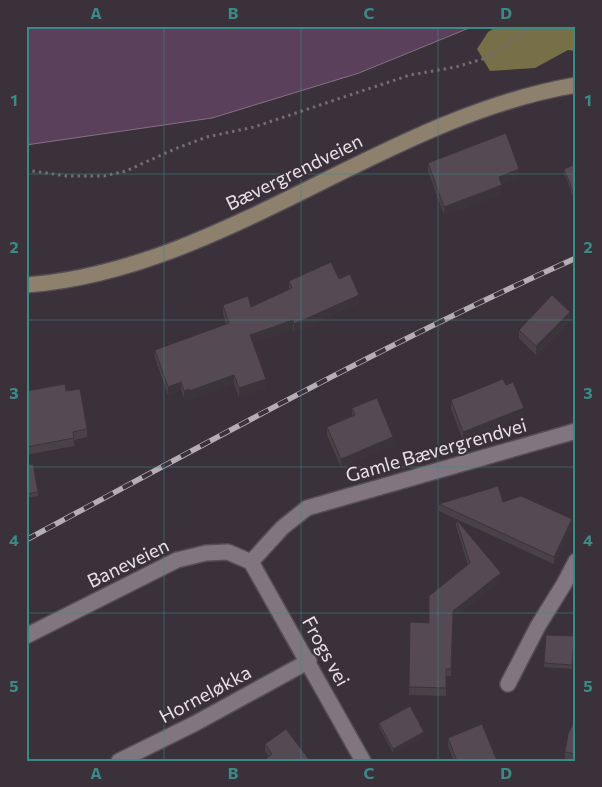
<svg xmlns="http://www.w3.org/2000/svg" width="602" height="787" font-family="Commissioner,sans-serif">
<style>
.forest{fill:#766f48}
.water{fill:#5b405b;stroke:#857085}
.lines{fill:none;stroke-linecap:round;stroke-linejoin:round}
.street-casing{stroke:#554d55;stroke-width:18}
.secondary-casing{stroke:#554d55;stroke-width:18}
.path{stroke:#746c74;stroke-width:3;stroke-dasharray:2.5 4;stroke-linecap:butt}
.street{stroke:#817580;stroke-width:15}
.secondary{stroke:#8d806c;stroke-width:15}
.rail-casing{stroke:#b5aeb5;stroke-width:5.5}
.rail{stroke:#3b313b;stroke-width:4;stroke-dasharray:11;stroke-linecap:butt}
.wall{fill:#494048}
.shaded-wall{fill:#3c343b}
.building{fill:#554a54;stroke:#3c343b}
.grid{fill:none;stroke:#3a8b86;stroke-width:1;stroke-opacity:0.55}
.labels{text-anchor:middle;stroke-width:4;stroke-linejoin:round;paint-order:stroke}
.street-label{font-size:19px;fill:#e7e1e7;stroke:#3b313b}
.neatline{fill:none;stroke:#3a8b86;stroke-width:2}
.grid-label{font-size:16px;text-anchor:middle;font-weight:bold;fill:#3a8b86}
</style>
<rect width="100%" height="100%" fill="#3b313b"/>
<path class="forest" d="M497 26H576V51L568 50 535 68 490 71 477 49 488 32Z"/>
<path class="water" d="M26 26H474L359 73 212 118 26 145Z"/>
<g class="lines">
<g class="street-casing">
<path id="street" d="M251 562 282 528 307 508 576 431
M251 562 363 761
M26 636 177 560 206 553 228 552 251 562
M508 684 538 626 564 584 576 561
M119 761 194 724 309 661"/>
</g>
<g class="secondary-casing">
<path id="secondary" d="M26 285C223 270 382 118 576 85"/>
</g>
<path class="path" d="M26 170 67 176H104L126 171 177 148 207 137 254 127 410 75 456 67 486 58 534 26"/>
<use href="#street" class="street"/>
<use href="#secondary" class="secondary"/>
<g class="rail-casing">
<path id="rail" d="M26 540C207 443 388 342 576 258"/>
</g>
<use href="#rail" class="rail"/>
</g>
<path class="wall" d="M428 163 519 178 501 184 502 194 444 215 428 171Z
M576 164V204L564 173V169Z
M339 279 359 303 294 332 293 329 253 342 266 387 239 397 234 383 189 400V398L184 399 181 390 168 395 155 358V350L226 324 223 313V305L251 307 289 290V281Z
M570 321 536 355 519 338V330Z
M506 385 524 416 463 440 451 409V400Z
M26 391H66L87 429V437L74 440V446L26 455Z
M352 408 393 445 341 467 327 435V427L352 416Z
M26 465 38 492V496L26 498Z
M503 502 572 526 554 564 456 519 501 580 453 618 451 676H446V696L409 695 410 622 429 623 468 565 456 526V519L439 511V504Z
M574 636 572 669 544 667V663Z
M576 717V761H565V752Z
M379 723 424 737 393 753 379 727Z
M448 738 497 761H454L448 746Z
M265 744 310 761 269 757 265 751Z"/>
<path class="shaded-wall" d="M519 169V178L499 186V177Z
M502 185V194L444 215V207Z
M359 295V303L294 332V324Z
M570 312V321L536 355V346Z
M293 320V329L250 343V335Z
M234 375V383L189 400V391Z
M266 379V387L239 397V388Z
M181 382V390L168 395V387Z
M189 389V398L184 399V391Z
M524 408V416L463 440V432Z
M393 437V445L341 467V459Z
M572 519V526L554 564V557Z
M501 573V580L453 618 451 676 453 611Z
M424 732V737L393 753V749Z"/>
<path class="building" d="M506 133 519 169 499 177 502 185 444 207 428 163Z
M576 164V199L564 169Z
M331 262 339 279 350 274 359 295 294 324 293 320 250 335 266 379 239 388 234 375 189 391V389L184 391 181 382 168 387 155 350 229 323 223 305 248 296 251 307 292 288 289 281Z
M552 295 570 312 536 346 519 330Z
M503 379 506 385 513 382 524 408 463 432 451 400Z
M65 384 66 391 80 389 87 429 73 432 74 438 26 447V391Z
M377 398 393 437 341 459 327 427 355 415 352 408Z
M33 464 38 492 26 494V465Z
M498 486 503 502 521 496 572 519 554 557 439 504Z
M456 519 501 573 453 611 451 669H446V688L409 687 410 622 429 623V596L470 563Z
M546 635 574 636 572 665 544 663Z
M410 706 424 732 393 749 379 723Z
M576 717V754L565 752 568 734Z
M482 724 497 761H457L448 738Z
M286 729 310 761H263L272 754 265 744Z"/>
<path class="grid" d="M164 26V761M301 26V761M438 26V761M26 174H576M26 320H576M26 467H576M26 613H576"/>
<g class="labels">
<g class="street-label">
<text transform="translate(294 172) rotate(-26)" y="7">Bævergrendveien</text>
<text transform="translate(436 450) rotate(-16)" y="7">Gamle Bævergrendvei</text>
<text transform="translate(128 563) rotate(-26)" y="7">Baneveien</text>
<text transform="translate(326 651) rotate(61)" y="7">Frogs vei</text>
<text transform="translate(205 694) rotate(-28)" y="7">Horneløkka</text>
</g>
</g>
<rect width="602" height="787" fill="none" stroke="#3b313b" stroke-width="55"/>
<rect x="28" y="28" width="546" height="732" class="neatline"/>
<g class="grid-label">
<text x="96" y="19">A</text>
<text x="233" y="19">B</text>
<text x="369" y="19">C</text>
<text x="506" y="19">D</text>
<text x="14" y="106">1</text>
<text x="588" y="106">1</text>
<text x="14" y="253">2</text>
<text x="588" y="253">2</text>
<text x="14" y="399">3</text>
<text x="588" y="399">3</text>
<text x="14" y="546">4</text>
<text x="588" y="546">4</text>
<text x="14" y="692">5</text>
<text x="588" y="692">5</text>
<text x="96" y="779">A</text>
<text x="233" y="779">B</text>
<text x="369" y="779">C</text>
<text x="506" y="779">D</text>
</g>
</svg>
